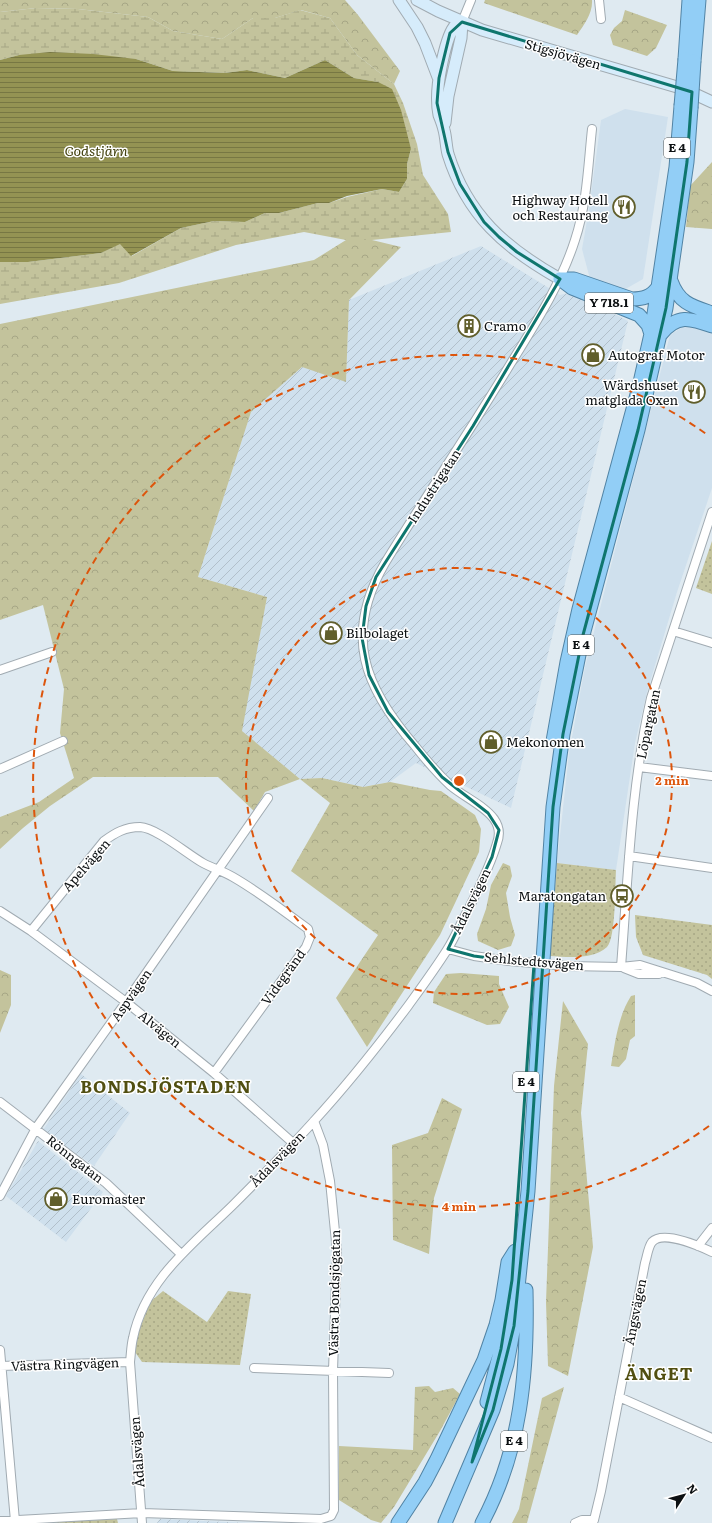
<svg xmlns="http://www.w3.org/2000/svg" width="712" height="1523" font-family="Literata,serif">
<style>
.built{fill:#cfe0ed}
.industrial{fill:url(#industrial-furrows)}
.forest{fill:url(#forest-crowns)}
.wetland{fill:url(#wetland-marsh)}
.park{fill:url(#park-dots)}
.water{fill:url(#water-rules)}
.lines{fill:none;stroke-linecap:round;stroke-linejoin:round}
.minor-casing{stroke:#a1abb2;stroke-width:10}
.secondary-casing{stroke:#a1abb2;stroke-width:13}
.trunk-casing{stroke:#5183a4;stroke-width:15}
.minor{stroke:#fff;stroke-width:8}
.secondary{stroke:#d6ecfb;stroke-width:11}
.trunk{stroke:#92cef6;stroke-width:13}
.minor-bridge-casing{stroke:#a1abb2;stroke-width:10;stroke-linecap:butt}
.trunk-bridge-casing{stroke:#5183a4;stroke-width:15;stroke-linecap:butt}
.minor-bridge{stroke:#fff;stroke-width:8}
.trunk-bridge{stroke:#92cef6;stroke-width:13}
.marked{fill:none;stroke:#0f766e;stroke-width:3;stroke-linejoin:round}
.ring{fill:none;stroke:#dd550c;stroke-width:2;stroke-dasharray:7 5}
.labels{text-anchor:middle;stroke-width:3;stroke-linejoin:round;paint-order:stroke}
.shield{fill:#fff;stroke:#555859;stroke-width:1}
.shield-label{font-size:12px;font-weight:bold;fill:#0c1012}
.street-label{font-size:13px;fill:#0c1012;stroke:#fff}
.poi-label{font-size:13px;fill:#0c1012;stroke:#fff;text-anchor:start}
.water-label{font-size:14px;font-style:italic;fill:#44420f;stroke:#fff}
.district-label{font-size:17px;font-weight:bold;letter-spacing:1px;fill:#514f11;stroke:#fff}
.centre{fill:#dd550c;stroke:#fff;stroke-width:2}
.ring-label{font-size:12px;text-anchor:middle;font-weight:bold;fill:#dd550c;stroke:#fff;stroke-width:3;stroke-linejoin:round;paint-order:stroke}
</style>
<defs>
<pattern id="industrial-furrows" width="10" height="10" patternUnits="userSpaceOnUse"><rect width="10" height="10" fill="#cfe0ed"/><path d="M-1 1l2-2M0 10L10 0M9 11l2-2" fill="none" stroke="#b1bfca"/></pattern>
<pattern id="forest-crowns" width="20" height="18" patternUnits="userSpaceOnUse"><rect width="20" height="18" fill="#c3c39c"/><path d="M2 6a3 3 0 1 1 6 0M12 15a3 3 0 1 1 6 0" fill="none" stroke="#a6a685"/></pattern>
<pattern id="wetland-marsh" width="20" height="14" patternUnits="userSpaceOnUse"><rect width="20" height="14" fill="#c3c39c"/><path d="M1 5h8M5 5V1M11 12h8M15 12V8" fill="none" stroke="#a6a685"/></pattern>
<pattern id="park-dots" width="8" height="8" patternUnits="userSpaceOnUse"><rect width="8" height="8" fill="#c3c39c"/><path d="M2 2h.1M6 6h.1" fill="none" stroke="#a6a685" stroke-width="1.8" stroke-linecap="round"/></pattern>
<pattern id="water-rules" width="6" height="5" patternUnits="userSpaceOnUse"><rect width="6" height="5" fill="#949353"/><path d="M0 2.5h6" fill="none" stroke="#777743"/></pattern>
</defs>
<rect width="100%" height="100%" fill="#dfeaf1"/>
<path class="built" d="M625 109 668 117 643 279 622 291 590 279 582 249 589 209 601 120Z
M687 324 712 332V488L677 592 647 692 635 743 616 870 557 863 569 753 585 667 670 335Z"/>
<path class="industrial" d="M481 246 560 295 572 292 628 321 511 808 416 763 390 782 363 787 322 778 300 779 241 731 267 597 198 577 251 412 302 367 346 381 349 300Z
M81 1074 130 1113 94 1166 43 1130Z
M38 1141 103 1192 66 1242 6 1196Z
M160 1519 248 1523H157Z"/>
<path class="forest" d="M0 0H345L358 15 400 71 394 84 357 55 330 18 301 10 275 18H253L222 39 173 31 148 17 78 9 36 8 0 12Z
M485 0H592C593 13 584 25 577 35L484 3Z
M625 10 667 25 656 48 647 56 613 45 610 35 614 28 622 21Z
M712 162V229L686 227 690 186Z
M346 240H372L401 247 349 300 346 382 302 367 251 412 198 577 267 597 242 731 300 779 322 778 363 787 390 782 430 790 441 791 475 815 481 829 479 852 440 935 367 1047 336 998 378 935 291 871 330 803 300 779 265 792 254 811 218 777H93L50 806 23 828 0 849V817L39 802 74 778 60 733 64 689 43 605 0 620V324L314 260Z
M503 863 510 866 512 876 506 893 510 917 515 935 511 946 498 950 478 941 477 934 486 909 491 885Z
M0 970 11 975V1005L0 1033Z
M461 973 499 976V984L509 1007 500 1024 487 1025 433 1003 434 992 446 974Z
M635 995V1036L630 1040 626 1059 619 1067 611 1066C615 1043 618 1016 631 996Z
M563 1001 588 1044 581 1113 593 1247 568 1376 548 1366 546 1302 554 1086Z
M442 1098 462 1109 434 1198 429 1254 393 1240 392 1145 428 1133Z
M429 1386 435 1392 453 1388 460 1394 440 1431 394 1507 381 1523 371 1520 339 1500V1446L413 1450 415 1387Z
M564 1387 527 1523H512L519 1509 542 1398Z"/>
<path class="wetland" d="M36 8 78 9 148 17 173 31 222 39 253 18H275L300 10 330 18 357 55 394 84 403 103 417 144 423 175 448 214 451 232 372 240H346L304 232 236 245 119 283 0 304V262H28L101 253 120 243 132 256 181 228 214 221 245 222 265 213H279L318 203H329L347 197 382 189 399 192 407 179V164L411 149 378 82 354 78 325 60 285 78 247 70 225 73 173 71 136 59 19 55 0 60V12Z"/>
<path class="park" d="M712 541V594L696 588Z
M557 863 616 870C615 884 616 938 607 947 593 960 568 957 550 956Z
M635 915 712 925V979L707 975 643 955 636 937Z
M163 1291 207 1322 228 1291 251 1294 240 1365 142 1362 135 1352 137 1336 150 1302Z
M117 1519 118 1523H42Z"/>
<path class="water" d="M50 52 93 54 136 59 173 71 225 73 247 70 285 78 325 60 354 78 378 82 392 89 401 110 411 149 407 164V179L399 192 382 189 347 196 329 203H318L279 213H265L245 222 214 221 181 228 131 256 120 244 101 253 28 262H0V60L19 55Z"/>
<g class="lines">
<g class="minor-casing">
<path id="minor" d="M599 0 601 19
M462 22 471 0
M673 631 712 643
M0 670 52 652
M639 767 712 776
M0 769 63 741
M629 856 712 868
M0 911 31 931 126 1002 214 1073 293 1143
M31 931 104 841C115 833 125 827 140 827 157 828 187 854 203 863 212 868 223 871 233 877 259 892 284 911 308 929L310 937 306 947 214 1073
M448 949 474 956 509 961
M568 966 621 967 640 965 697 983 712 991
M621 967C628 877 631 786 651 698L712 512
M624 968 639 974H659
M0 1102 106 1183 181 1254
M0 1196 36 1128 126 1002 268 798
M698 1246 712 1228
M0 1350 15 1521
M0 1366 130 1362
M254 1368 389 1373
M619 1397 712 1438
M594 1520 601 1491 645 1263C647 1257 648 1247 652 1242 663 1230 699 1246 712 1252
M0 1521 142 1513 321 1519 331 1516 334 1510 333 1371 337 1252 330 1181 323 1145 314 1121
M142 1523 130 1362C131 1354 131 1346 133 1338 145 1280 192 1245 232 1206 260 1178 288 1150 314 1121 347 1085 378 1046 408 1006 421 988 435 969 447 950 456 936 462 920 470 906 480 886 491 864 497 843 500 835 499 826 494 819 485 806 464 797 451 786 438 774 426 760 415 746 364 687 343 635 385 563 426 496 470 431 511 363 535 324 561 284 575 240 587 204 588 166 592 129
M575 1523 582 1520H594"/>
</g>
<g class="secondary-casing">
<path id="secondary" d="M399 0 417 27 425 43 438 77
M417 0 438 11 482 30 684 89 712 102
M462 22C460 23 456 25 454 27 448 35 443 57 441 67 438 82 436 100 439 115 441 120 443 125 444 130 446 137 446 146 448 154 467 215 505 248 560 279
M445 123 448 96 461 38 462 22"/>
</g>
<g class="trunk-casing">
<path id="trunk" d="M685 59 689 0
M694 61 699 0
M560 279 572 288 639 315 648 325 651 334
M560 279H574L632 299C643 299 651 297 658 287
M671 281C679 303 691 306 712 313
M661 334C677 314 690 318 712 326
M553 741 567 662 579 609 639 387 651 334 676 167 681 106
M487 1402 501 1349 509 1306
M398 1523 425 1482 437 1459 484 1360 496 1325 502 1300 508 1262 515 1251
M445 1523 493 1410 507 1364 514 1326 528 1191 553 807 563 734 583 635 638 430 666 308 687 162 691 108
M482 1523C521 1450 528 1372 526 1290"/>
</g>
<use href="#minor" class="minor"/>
<use href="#secondary" class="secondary"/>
<use href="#trunk" class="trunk"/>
<g class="minor-bridge-casing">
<path id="minor-bridge" d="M509 961 568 966"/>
</g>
<g class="trunk-bridge-casing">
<path id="trunk-bridge" d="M681 106 685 59
M691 108 694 61"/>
</g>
<use href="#minor-bridge" class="minor-bridge"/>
<use href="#trunk-bridge" class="trunk-bridge"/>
</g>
<path class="marked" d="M462 22 692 92 687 162 666 308 638 430 583 635 563 734 553 807 528 1191 514 1326 493 1410 472 1462 501 1349 512 1280 534 964 474 956 448 949 492 857 499 830 488 813 442 777 388 712 369 675 362 638 366 606 376 577 473 426 560 279 517 252 499 237 484 222 460 184 448 152 437 103 439 78 450 33Z"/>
<g class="ring">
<circle cx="459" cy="781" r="213"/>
<path d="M709 1126A426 426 0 1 1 709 436"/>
</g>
<defs>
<g id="restaurant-ring" transform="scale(1.15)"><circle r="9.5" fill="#fff" stroke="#605e2b" stroke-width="1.5"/><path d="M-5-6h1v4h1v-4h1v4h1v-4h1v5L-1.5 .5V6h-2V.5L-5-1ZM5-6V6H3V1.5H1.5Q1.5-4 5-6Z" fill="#605e2b"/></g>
<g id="building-ring" transform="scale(1.15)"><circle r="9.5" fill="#fff" stroke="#605e2b" stroke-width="1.5"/><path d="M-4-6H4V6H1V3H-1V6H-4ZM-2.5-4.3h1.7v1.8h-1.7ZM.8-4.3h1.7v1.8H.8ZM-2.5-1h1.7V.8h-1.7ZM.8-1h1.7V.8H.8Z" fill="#605e2b"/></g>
<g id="shop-ring" transform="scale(1.15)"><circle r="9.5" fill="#fff" stroke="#605e2b" stroke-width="1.5"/><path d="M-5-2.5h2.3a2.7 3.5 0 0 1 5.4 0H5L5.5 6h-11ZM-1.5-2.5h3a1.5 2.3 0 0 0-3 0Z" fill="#605e2b"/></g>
<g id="bus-ring" transform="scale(1.15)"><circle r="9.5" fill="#fff" stroke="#605e2b" stroke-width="1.5"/><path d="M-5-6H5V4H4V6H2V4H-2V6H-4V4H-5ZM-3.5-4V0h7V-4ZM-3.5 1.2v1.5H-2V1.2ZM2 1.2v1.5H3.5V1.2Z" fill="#605e2b"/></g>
</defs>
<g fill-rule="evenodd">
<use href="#restaurant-ring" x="624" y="207"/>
<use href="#building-ring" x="469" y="326"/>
<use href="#shop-ring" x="593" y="355"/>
<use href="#restaurant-ring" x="694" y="392"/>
<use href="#shop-ring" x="331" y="633"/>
<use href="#shop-ring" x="491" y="742"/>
<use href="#bus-ring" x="622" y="896"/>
<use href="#shop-ring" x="56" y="1199"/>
</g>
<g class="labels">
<g class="shield">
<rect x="664" y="138" width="26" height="20" rx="3"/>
<rect x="585" y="293" width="48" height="20" rx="3"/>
<rect x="568" y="635" width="26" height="20" rx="3"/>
<rect x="513" y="1072" width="26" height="20" rx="3"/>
<rect x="501" y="1431" width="26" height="20" rx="3"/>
</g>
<g class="shield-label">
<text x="677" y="152">E 4</text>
<text x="609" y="307">Y 718.1</text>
<text x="581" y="649">E 4</text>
<text x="526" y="1086">E 4</text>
<text x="514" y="1445">E 4</text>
</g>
<g class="street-label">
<text transform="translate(563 54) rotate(16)" y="5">Stigsjövägen</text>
<text transform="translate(434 486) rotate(-57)" y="5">Industrigatan</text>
<text transform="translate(648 724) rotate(-78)" y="5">Löpargatan</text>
<text transform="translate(86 865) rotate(-49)" y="5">Apelvägen</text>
<text transform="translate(471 901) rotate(-64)" y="5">Ådalsvägen</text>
<text transform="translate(534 961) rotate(5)" y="5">Sehlstedtsvägen</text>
<text transform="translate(283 977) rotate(-54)" y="5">Videgränd</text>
<text transform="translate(131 995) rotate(-55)" y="5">Aspvägen</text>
<text transform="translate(160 1029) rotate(39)" y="5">Alvägen</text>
<text transform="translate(75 1159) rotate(38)" y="5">Rönngatan</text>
<text transform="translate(277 1159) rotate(-46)" y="5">Ådalsvägen</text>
<text transform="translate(334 1293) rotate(-89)" y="5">Västra Bondsjögatan</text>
<text transform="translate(635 1312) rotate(-79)" y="5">Ängsvägen</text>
<text transform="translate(65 1364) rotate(-2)" y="5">Västra Ringvägen</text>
<text transform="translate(137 1452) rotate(-94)" y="5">Ådalsvägen</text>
</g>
<g class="poi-label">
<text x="608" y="205" text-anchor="end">Highway Hotell<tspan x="608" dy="15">och Restaurang</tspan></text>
<text x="484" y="331">Cramo</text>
<text x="608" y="360">Autograf Motor</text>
<text x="678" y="390" text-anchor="end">Wärdshuset<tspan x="678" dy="15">matglada Oxen</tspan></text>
<text x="346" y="638">Bilbolaget</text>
<text x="506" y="747">Mekonomen</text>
<text x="606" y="901" text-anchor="end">Maratongatan</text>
<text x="72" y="1204">Euromaster</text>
</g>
<g class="water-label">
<text x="96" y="156">Godstjärn</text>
</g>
<g class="district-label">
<text x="166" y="1093">BONDSJÖSTADEN</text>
<text x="659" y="1380">ÄNGET</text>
</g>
</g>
<circle cx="459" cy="781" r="6" class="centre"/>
<g class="ring-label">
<text x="672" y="785">2 min</text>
<text x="459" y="1211">4 min</text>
</g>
<g transform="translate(684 1495) rotate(54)" stroke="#ffffff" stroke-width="3" paint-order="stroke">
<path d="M0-3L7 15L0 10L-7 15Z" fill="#0c1012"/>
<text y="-6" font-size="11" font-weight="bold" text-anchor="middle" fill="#0c1012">N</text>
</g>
</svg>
